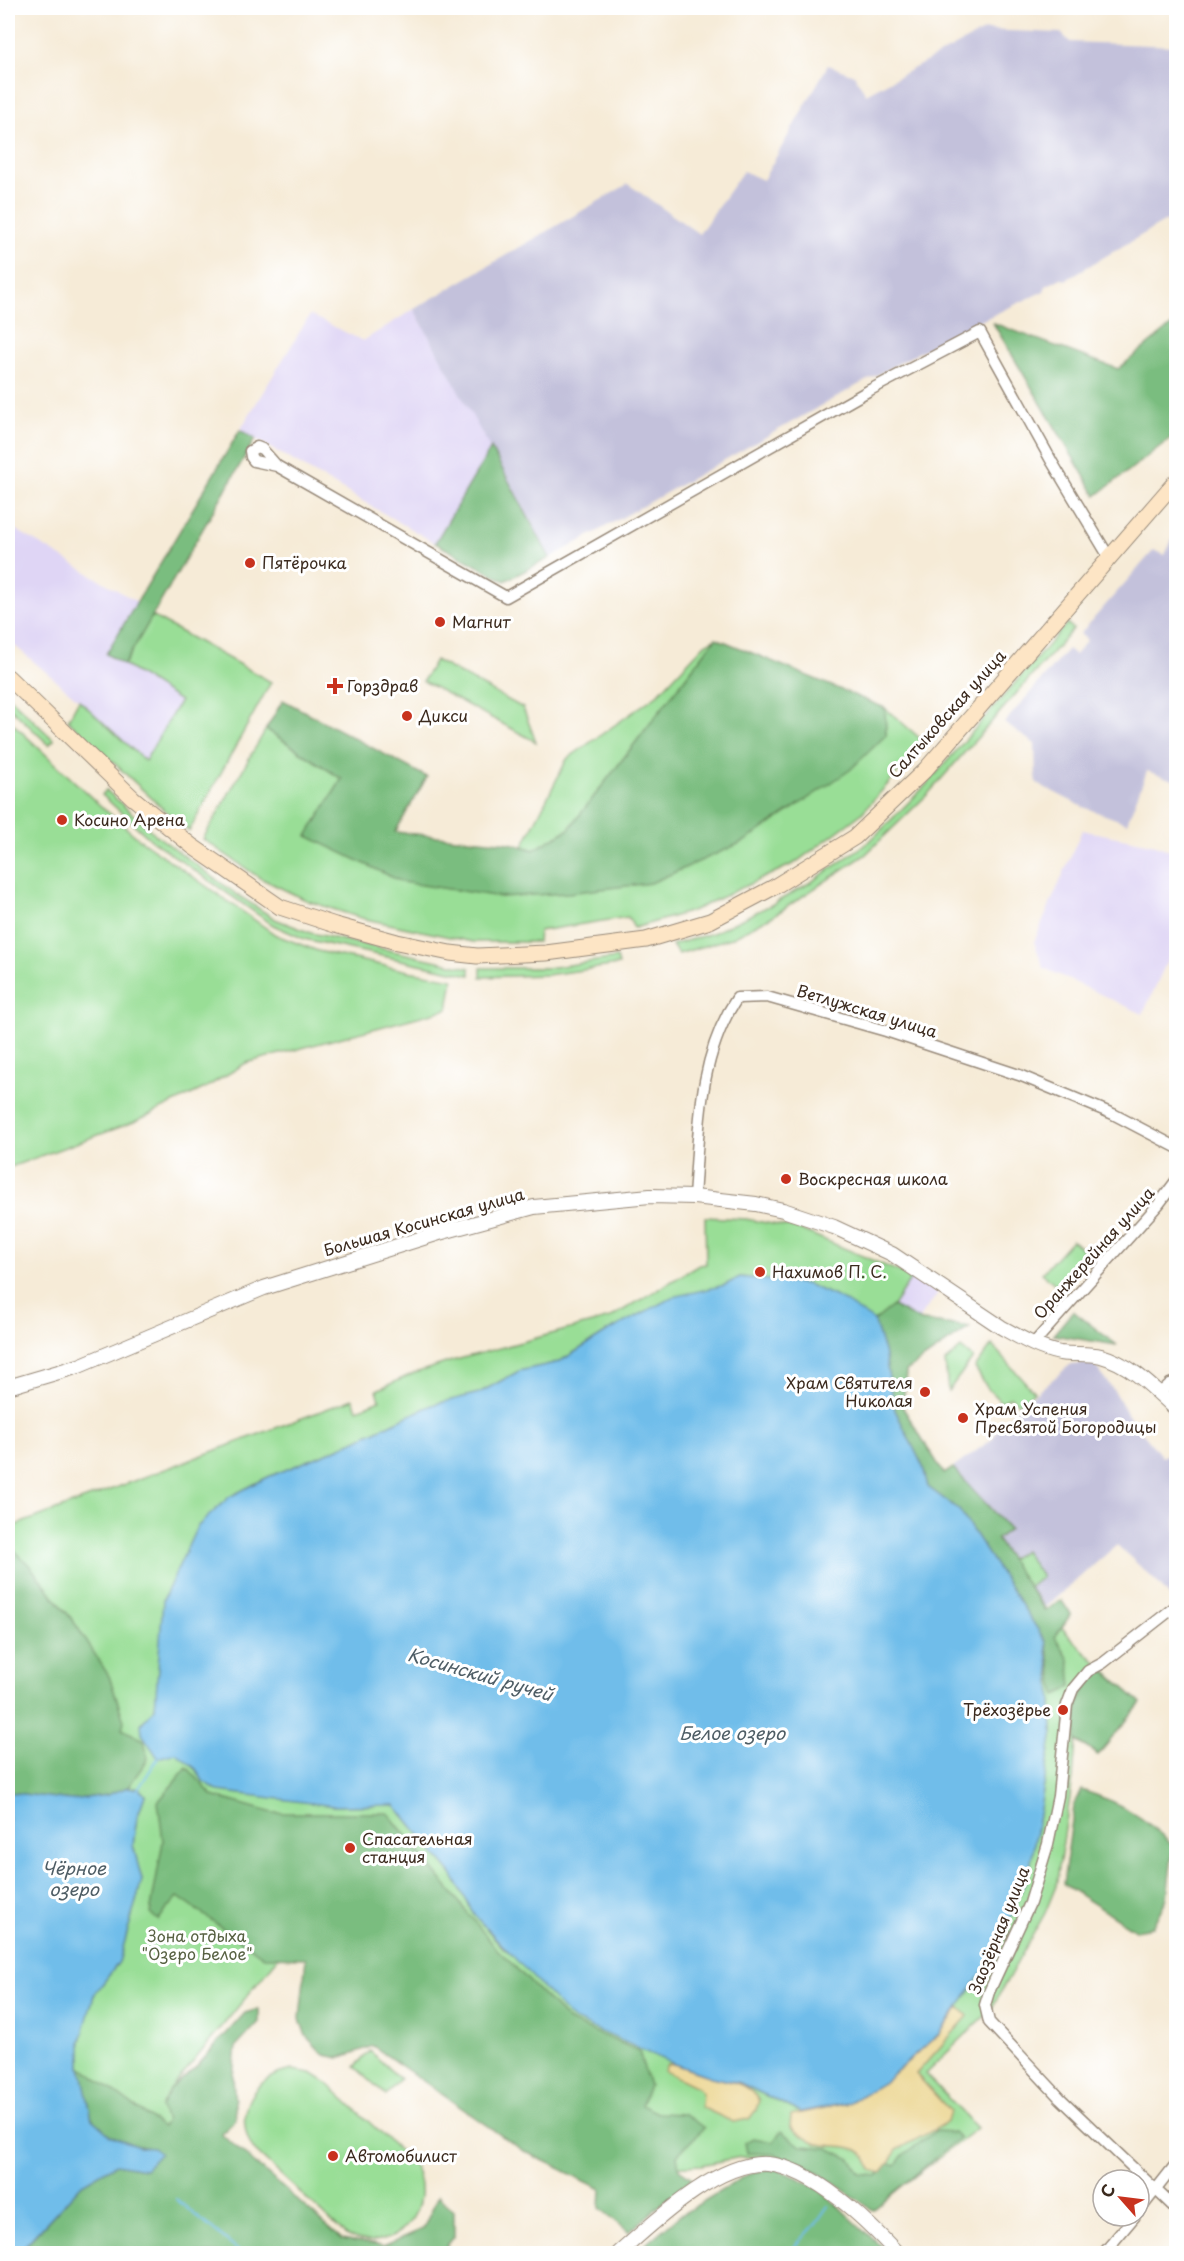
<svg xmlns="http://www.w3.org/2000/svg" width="1184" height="2261" font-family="'Playpen Sans',sans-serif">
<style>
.built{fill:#dfd5f5}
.industrial{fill:#c3c1db}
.green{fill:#99de96;stroke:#6a845a;stroke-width:1.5;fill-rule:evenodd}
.forest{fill:#7abd7f;stroke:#5a744e;stroke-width:1.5}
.sand{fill:#eeda9e;stroke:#94825e;stroke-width:1.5}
.water{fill:#70bdea;stroke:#567484;stroke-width:1.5}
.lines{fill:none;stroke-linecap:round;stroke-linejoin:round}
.stream{stroke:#70bdea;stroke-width:2}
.minor-casing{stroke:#988a7a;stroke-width:13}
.tertiary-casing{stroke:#988a7a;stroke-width:16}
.secondary-casing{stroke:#988a7a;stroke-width:17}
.minor{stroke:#fff;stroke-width:10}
.tertiary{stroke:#fff;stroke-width:14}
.secondary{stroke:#fde5c5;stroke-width:15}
.poi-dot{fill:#c8321e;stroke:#fff;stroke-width:2}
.labels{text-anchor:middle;stroke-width:6;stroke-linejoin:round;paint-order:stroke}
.poi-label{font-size:16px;fill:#3b2a1e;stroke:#fff;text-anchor:start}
.street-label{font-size:16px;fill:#3b2a1e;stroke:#fff}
.park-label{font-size:16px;fill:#576042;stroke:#fff}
.water-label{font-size:18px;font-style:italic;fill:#4e5d65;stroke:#fff}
</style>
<rect width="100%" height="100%" fill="#fff"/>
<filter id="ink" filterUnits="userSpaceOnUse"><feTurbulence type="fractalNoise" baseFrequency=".0167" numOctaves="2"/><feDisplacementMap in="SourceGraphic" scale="12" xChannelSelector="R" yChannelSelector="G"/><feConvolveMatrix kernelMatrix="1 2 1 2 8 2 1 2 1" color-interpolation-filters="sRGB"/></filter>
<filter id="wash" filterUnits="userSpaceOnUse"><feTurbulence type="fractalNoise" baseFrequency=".008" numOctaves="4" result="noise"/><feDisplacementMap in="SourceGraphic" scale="24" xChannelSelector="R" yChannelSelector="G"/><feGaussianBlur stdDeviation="1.35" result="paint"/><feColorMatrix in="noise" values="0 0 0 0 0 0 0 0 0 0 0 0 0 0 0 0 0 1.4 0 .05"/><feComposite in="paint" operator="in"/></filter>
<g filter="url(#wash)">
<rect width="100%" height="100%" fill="#f6ebd7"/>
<path class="built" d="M414 309 491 448 435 543 240 430 310 315 363 341Z
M8 525 137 602 106 654 180 701 145 762 79 700 8 640Z
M1082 830 1156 845 1176 853V941L1143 1014 1044 968 1034 942Z
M912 1277 938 1294 918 1319 893 1306Z"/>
<path class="industrial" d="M985 30 1061 33 1070 42 1176 46V215L1065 280 1061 278 1046 286 1044 291 953 334 858 385 550 558 414 309 628 184 699 234 743 171 763 180 828 65 854 75 866 94Z
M1176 531V781L1147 771 1127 823 1083 807 1036 783 1035 744 1004 723 1068 649 1075 655 1087 640 1080 634 1154 550 1165 555Z
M1093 1363 1117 1395 1127 1414 1162 1457 1176 1449V1595L1172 1599 1158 1583 1117 1545 1044 1608 1029 1587 1041 1577 1011 1559 996 1539 1009 1529 953 1468 991 1440 1012 1413 1070 1365Z"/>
<path class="green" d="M152 616 271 682 189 831 161 807 68 720 79 700 145 761 180 701 124 665Z
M1067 623 1073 629 928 794 865 855 773 916 731 938 678 954 672 945 713 933 775 903 811 882 869 842 928 783Z
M716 638 569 829 534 850 523 846 567 759 657 695 705 644Z
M435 660 523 708 536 742 423 681Z
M8 696 54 740 49 745 8 706Z
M885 708 921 739V747L861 814 795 863 692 911 634 928 628 917 539 931 538 942H473L361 918 308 901 260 878 203 839 266 729 342 779 308 836 501 897 886 735Z
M8 719 94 800 139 839 276 935 318 951 408 971 453 979 448 1009 246 1063 205 1088 134 1122 8 1168Z
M106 790 156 835 236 894 275 919 311 933 470 968V975L304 939 273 925 151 840 102 795Z
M617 958 619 965 547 975 481 977V968H547Z
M705 1217 746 1219 799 1229 912 1277 893 1306 921 1321 970 1327 906 1371 903 1408 944 1474 953 1468 1009 1529 996 1539 1010 1559 1024 1550 1042 1577 1029 1587C1060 1631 1101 1668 1141 1703L1098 1755 1076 1741 1073 1778 1056 1886 1045 1913 990 2011 925 2074 977 2128 875 2207 830 2179 799 2165 766 2157H741L701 2165 639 2169 306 1924 170 2090 161 2107 166 2121 162 2127 81 2067 80 2041 94 1995 119 1962 142 1880 133 1845 137 1818 145 1795 139 1789 128 1787 116 1755 74 1622 29 1565 8 1544V1528L353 1399 357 1409 380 1400 377 1390 412 1374 452 1361 610 1318 699 1265 706 1264ZM740 1277 807 1284 841 1299 959 1510 1046 1642 1051 1683 1053 1732 1030 1868 1008 1924 986 1967 800 2112 740 2083 504 1949 475 1916 452 1874 395 1805 334 1806 203 1781 196 1769 141 1724 155 1708 229 1497 268 1477 332 1451 432 1405 479 1393 519 1371 559 1362 610 1330 725 1285Z
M1072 1240 1092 1258 1063 1291 1042 1273Z
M992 1345 1034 1392 1018 1404 1011 1397 1001 1402 988 1389 975 1368Z
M961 1348 973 1358 948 1391 945 1362Z
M370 2051 400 2079 386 2095 355 2067Z
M293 2070 311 2073 327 2083 412 2162C439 2209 395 2258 346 2235L253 2149C232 2113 252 2076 293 2070Z"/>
<path class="forest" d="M1176 322V434L1096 496 993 323 1118 369Z
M240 430 255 439 124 665 106 654Z
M491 448 550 558 505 581 435 543Z
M716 638 885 708 886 735 850 770 745 841 651 883 568 893 501 897 402 882 307 836 342 779 266 729 283 700 427 777 395 832 510 843 534 850 569 829Z
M893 1306 921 1321 970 1327 906 1371 903 1408 944 1474 953 1468 1009 1529 996 1539 1045 1611 1061 1600 1071 1614 1055 1637 1069 1659 1072 1686 1056 1696 1046 1642 959 1510 928 1487 923 1467 895 1410 884 1351 874 1321Z
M1073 1311 1117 1345 1053 1335Z
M8 1544 29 1565 74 1622 109 1676 124 1721 122 1729 144 1740 148 1759 128 1787 107 1795 71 1800 8 1792Z
M1103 1670 1141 1703 1098 1755 1076 1740C1077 1708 1076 1691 1103 1670Z
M187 1767 213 1796 273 1813H388L495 1947 569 2021 639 2051 649 2086 641 2105 658 2113 685 2114 704 2128 677 2155 679 2169 692 2178 629 2232 600 2208 601 2189 522 2150 373 2046 339 2058 324 2055 306 2036 300 2019 306 1958 264 1957 178 1897 158 1920 150 1914 163 1841 158 1802Z
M1081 1790C1118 1801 1146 1818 1173 1846L1167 1898 1152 1927 1135 1930 1063 1884 1074 1806Z
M259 2009V2022L236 2047 233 2076 236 2120 221 2134 342 2239 383 2246 423 2229 438 2196 454 2212V2237L441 2253 18 2254 82 2184 116 2164 145 2169 153 2148C135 2147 99 2135 92 2117 85 2103 84 2082 81 2067L162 2127 166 2121 161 2107 170 2090 197 2066 245 2013Z
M781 2131 801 2146 828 2148 851 2159 860 2174 877 2176 889 2163 896 2165 903 2155 936 2131 953 2132 959 2138 873 2210 807 2165 774 2154 747 2153 745 2143 754 2138 773 2142Z
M773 2168 799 2178 823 2192 889 2254H634L679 2216 747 2175Z"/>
<path class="sand" d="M959 2007 968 2016 916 2074 950 2111 947 2121 941 2126 897 2150 882 2173 871 2170C864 2140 841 2149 818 2144 808 2142 799 2132 790 2127L791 2115 848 2103 883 2083 939 2035Z
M674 2064C686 2068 698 2073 710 2076 732 2083 743 2080 759 2100L756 2110 749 2119 733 2122 701 2107 702 2093 697 2087 664 2071 667 2065Z"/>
<path class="water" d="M740 1277 807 1284 841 1299 874 1321 884 1351 895 1410 923 1467 928 1487 959 1510 1046 1642 1051 1683 1053 1732 1030 1868 1008 1924 986 1967 939 2034 883 2083 848 2103 800 2112 740 2083 711 2077 674 2064 572 2019 475 1916 452 1874 395 1805 334 1806 218 1791 203 1781 196 1769 176 1753 158 1758 142 1734 141 1724 155 1708 163 1600 197 1527 229 1497 268 1477 332 1451 432 1405 479 1393 519 1371 559 1362 610 1330 673 1297 725 1285Z
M128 1787 139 1789 145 1795 137 1818 133 1845 142 1880 119 1962 94 1995 81 2041V2067L92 2119 110 2135 139 2147 153 2148 160 2153 145 2169 116 2164 82 2184 18 2253H8V1792L71 1800 107 1795Z"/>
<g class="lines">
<path class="stream" d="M137 1791 158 1758
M176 2199 242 2254
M788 2254 814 2226 828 2206"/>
</g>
</g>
<g filter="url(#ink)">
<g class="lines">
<g class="minor-casing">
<path id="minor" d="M277 466 254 461 251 457 250 451 257 447 262 449 277 466 506 597 868 391 980 332 1052 462 1109 557
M694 1197C699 1130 698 1056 737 998L767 997 886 1031 1019 1075 1113 1114 1176 1147
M1033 1344 1158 1205 1176 1181
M1160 1393 1170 1384 1176 1382
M1176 1606 1103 1663 1088 1671 1073 1689 1067 1705 1058 1796 1048 1844 1030 1903 989 1992 985 2005 989 2022 1060 2098 1176 2209
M1139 2211 1176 2164
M1103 2254 1135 2216"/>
</g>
<g class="tertiary-casing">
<path id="tertiary" d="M8 1387 79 1366 264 1288 439 1233 534 1207 650 1196 694 1197 756 1204 783 1210 834 1227 892 1254 1001 1327C1019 1337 1039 1349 1060 1353 1073 1355 1088 1353 1101 1356 1131 1364 1154 1389 1176 1409
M618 2254C653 2223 718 2160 768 2164 815 2169 867 2221 898 2254"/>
</g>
<g class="secondary-casing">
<path id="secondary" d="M8 677 133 798 192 846 280 907 335 925 397 942 450 953 477 956 546 953 646 940 710 921 774 887 855 837 925 770 1176 481"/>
</g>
<use href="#minor" class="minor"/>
<use href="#tertiary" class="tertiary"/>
<use href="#secondary" class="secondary"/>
</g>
</g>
<g class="poi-dot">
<circle cx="250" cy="563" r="6"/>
<circle cx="440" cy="622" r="6"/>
<path d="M332 677h6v6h6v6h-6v6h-6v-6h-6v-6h6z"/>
<circle cx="407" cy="716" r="6"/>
<circle cx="62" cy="820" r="6"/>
<circle cx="786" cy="1179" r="6"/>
<circle cx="760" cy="1272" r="6"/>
<circle cx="925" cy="1392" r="6"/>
<circle cx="963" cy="1418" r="6"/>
<circle cx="1063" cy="1710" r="6"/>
<circle cx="350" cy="1848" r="6"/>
<circle cx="333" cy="2156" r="6"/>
</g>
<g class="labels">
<g class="poi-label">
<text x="262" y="569">Пятёрочка</text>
<text x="452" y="628">Магнит</text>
<text x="347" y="692">Горздрав</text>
<text x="419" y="722">Дикси</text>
<text x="74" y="826">Косино Арена</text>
<text x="798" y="1185">Воскресная школа</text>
<text x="772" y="1278">Нахимов П. С.</text>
<text x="913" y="1389" text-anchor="end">Храм Святителя<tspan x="913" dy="18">Николая</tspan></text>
<text x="975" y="1415">Храм Успения<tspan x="975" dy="18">Пресвятой Богородицы</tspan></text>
<text x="1051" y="1716" text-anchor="end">Трёхозёрье</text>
<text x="362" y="1845">Спасательная<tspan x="362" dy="18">станция</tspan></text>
<text x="345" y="2162">Автомобилист</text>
</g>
<g class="street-label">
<text transform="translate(947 714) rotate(-48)" y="6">Салтыковская улица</text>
<text transform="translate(867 1011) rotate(17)" y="6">Ветлужская улица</text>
<text transform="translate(424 1222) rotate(-16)" y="6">Большая Косинская улица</text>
<text transform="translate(1094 1253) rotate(-48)" y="6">Оранжерейная улица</text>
<text transform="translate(999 1930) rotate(-68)" y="6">Заозёрная улица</text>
</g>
<g class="park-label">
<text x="197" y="1942">Зона отдыха<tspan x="197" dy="18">"Озеро Белое"</tspan></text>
</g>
<g class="water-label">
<text transform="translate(480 1675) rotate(16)" y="6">Косинский ручей</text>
<text x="732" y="1740">Белое озеро</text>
<text x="74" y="1875">Чёрное<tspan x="74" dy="21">озеро</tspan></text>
</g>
</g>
<rect width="1184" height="2261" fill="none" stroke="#fff" stroke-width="30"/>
<g transform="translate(1121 2198) rotate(298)"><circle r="28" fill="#ffffff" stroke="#b1aaa5" stroke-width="1.5"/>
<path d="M0-4.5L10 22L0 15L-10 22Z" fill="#c8321e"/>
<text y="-9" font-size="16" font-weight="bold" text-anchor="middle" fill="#3b2a1e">С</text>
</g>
</svg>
